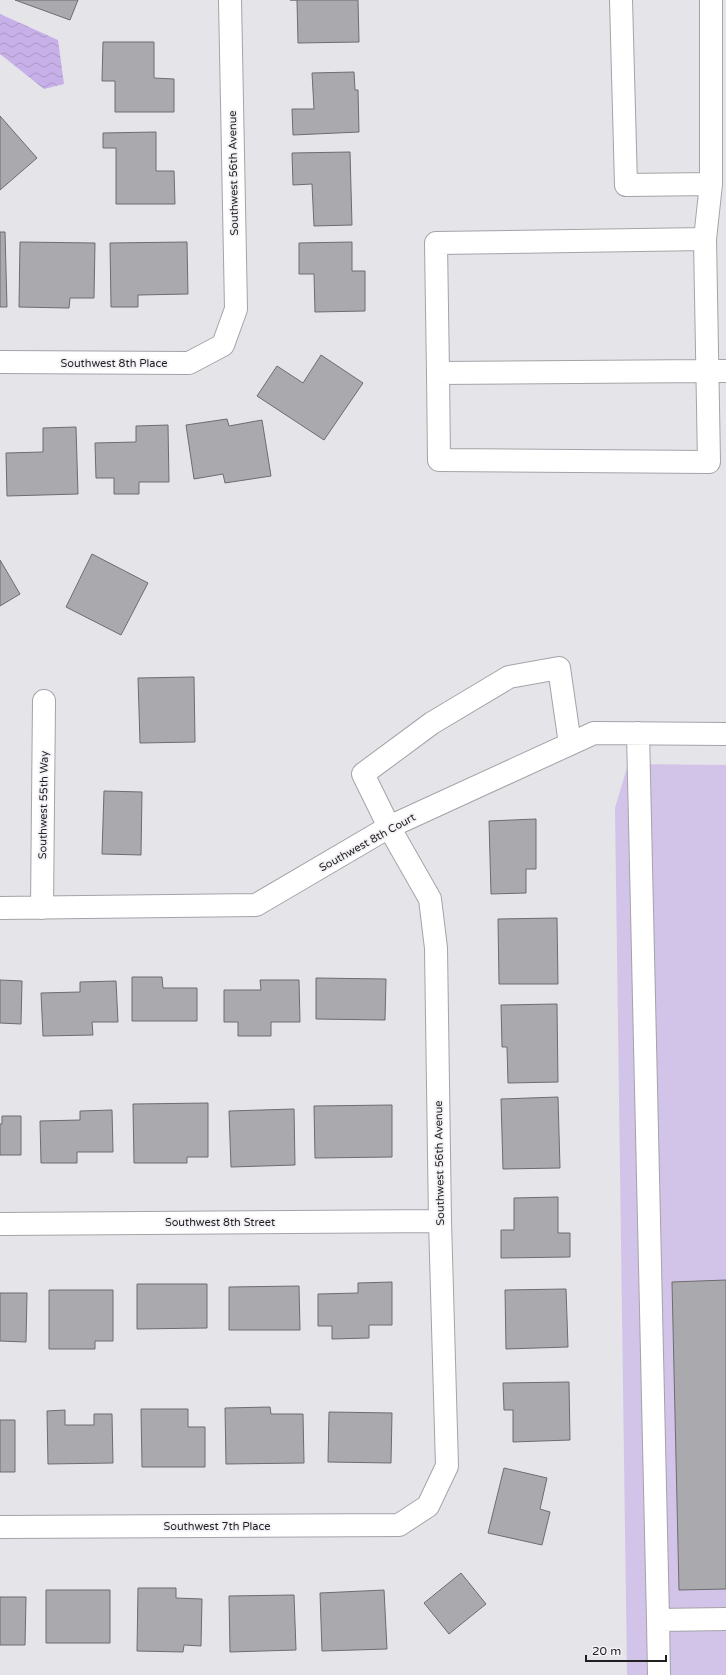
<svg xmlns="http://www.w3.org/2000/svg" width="726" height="1675" font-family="'Varela Round',sans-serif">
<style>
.grass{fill:#d2c3e9}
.water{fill:url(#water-waves)}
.building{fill:#aaa9ad;stroke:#6e6c70}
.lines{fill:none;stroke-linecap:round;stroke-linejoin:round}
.minor-casing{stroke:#a5a3a8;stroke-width:24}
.minor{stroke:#fff;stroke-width:22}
.labels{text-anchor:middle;stroke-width:3.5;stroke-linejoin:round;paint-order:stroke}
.street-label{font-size:11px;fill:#201f21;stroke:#f3f1f5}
</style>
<defs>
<pattern id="water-waves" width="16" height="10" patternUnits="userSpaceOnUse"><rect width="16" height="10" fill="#c7b0e8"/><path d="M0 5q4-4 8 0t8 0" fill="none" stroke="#ab97c7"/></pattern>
</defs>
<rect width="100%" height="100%" fill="#e5e4e8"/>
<path class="grass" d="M628 764 726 765V1675H627L615 808Z"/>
<path class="water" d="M0 14 58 40 64 84 44 89 0 54Z"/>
<path class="building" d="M15 0H78L70 20Z
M290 0H358L359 42 298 43 297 0Z
M103 42H154V78L174 79V112H115V81H102Z
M354 72 355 90H358L359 132 293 135 292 109H314L312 73Z
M0 116 37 158 0 190Z
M156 132V171H174L175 204H116V148H103V133Z
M350 152 352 225 314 226 312 184 293 185 292 153Z
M0 232H5L7 307H0Z
M20 242 95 243 94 298H70L69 308 19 307Z
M187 242 188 294 138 295V307H111L110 243Z
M352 242V271H365V311L315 312 314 274H299V243Z
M321 355 363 383 324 440 257 396 277 366 303 383Z
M227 419 229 426 262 420 271 476 225 483 223 474 194 479 186 425Z
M168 425 169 482H139V494H114V478H96L95 443 136 442V426Z
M76 427 78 494 7 496 6 453 43 452V428Z
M92 554 148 583 121 635 66 607Z
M0 560 20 594 0 606Z
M194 677 195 742 140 743 138 678Z
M104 791 142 792 141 855 102 854Z
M536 819V869H526V893L491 894 489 821Z
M557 918 558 984H499L498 919Z
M132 977H162L163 988H197V1021H132Z
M316 978 386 979 385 1020 316 1019Z
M0 980 22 981 21 1024 0 1023Z
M260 980H299L300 1022H271V1036H238V1022H224V990H261Z
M116 981 118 1022H92L93 1035 43 1036 41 993 80 992V982Z
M557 1004 558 1082 508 1083 507 1047H502L501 1005Z
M558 1097 560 1168 503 1169 501 1099Z
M208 1103V1157H187V1163H134L133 1104Z
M392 1105V1157L315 1158 314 1106Z
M294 1109 295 1165 231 1167 229 1111Z
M112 1110 113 1152H77V1163H41L40 1121 80 1120V1111Z
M2 1116H21V1155H0V1124H2Z
M558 1197V1233H570V1257L501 1258V1230H514V1198Z
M726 1280V1589L679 1590 672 1282Z
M392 1282V1325H369V1338L332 1339V1326H318V1294L358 1293V1283Z
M137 1284H207V1328L137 1329Z
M299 1286 300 1330H229V1287Z
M566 1289 568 1347 506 1349 505 1290Z
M49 1290H113V1341H95V1349H49Z
M0 1293H27L26 1342 0 1341Z
M569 1382 570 1440 513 1442V1410H504L503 1383Z
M270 1407 271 1414H303L304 1463 226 1464 225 1408Z
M141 1409H188V1427H205V1467H142Z
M65 1410V1425H94V1414H112L113 1463 48 1464 47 1411Z
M329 1412 392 1413 391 1463 328 1462Z
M0 1420H15V1472H0Z
M504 1468 547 1478 540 1509 550 1512 542 1545 488 1533Z
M461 1573 486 1604 449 1634 424 1603Z
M138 1588H176V1598L202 1599 201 1646 184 1645 183 1652 137 1651Z
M46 1590H110V1643H46Z
M384 1590 387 1649 322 1651 320 1593Z
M294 1595 296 1650 230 1652 229 1596Z
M0 1597H26L25 1645H0Z"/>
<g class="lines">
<g class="minor-casing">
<path id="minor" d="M621 0 626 185 711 184V0
M705 239 711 184
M0 362 189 363 223 345 236 309 230 0
M438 373 436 243 705 239 709 462 439 460 438 373 707 371H726
M638 733 658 1620
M0 908 256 905 389 827 594 733 726 734
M42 908 44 701
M0 1224 440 1221
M0 1527 399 1525 428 1506 447 1466 440 1221 436 948 430 899 389 827 363 774 432 723 509 677 559 668 570 744
M659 1675 658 1620 726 1619"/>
</g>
<use href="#minor" class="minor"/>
</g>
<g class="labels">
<g class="street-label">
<text transform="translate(233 173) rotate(-91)" y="4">Southwest 56th Avenue</text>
<text x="114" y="367">Southwest 8th Place</text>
<text transform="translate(43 805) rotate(-89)" y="4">Southwest 55th Way</text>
<text transform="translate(367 842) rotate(-29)" y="4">Southwest 8th Court</text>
<text transform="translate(439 1163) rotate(-91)" y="4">Southwest 56th Avenue</text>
<text x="220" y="1226">Southwest 8th Street</text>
<text x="217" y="1530">Southwest 7th Place</text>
</g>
</g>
<path d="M586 1655v6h80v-6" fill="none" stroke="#201f21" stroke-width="2"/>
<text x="592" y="1655" font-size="12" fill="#201f21" stroke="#f3f1f5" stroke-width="3" paint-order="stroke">20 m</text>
</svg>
